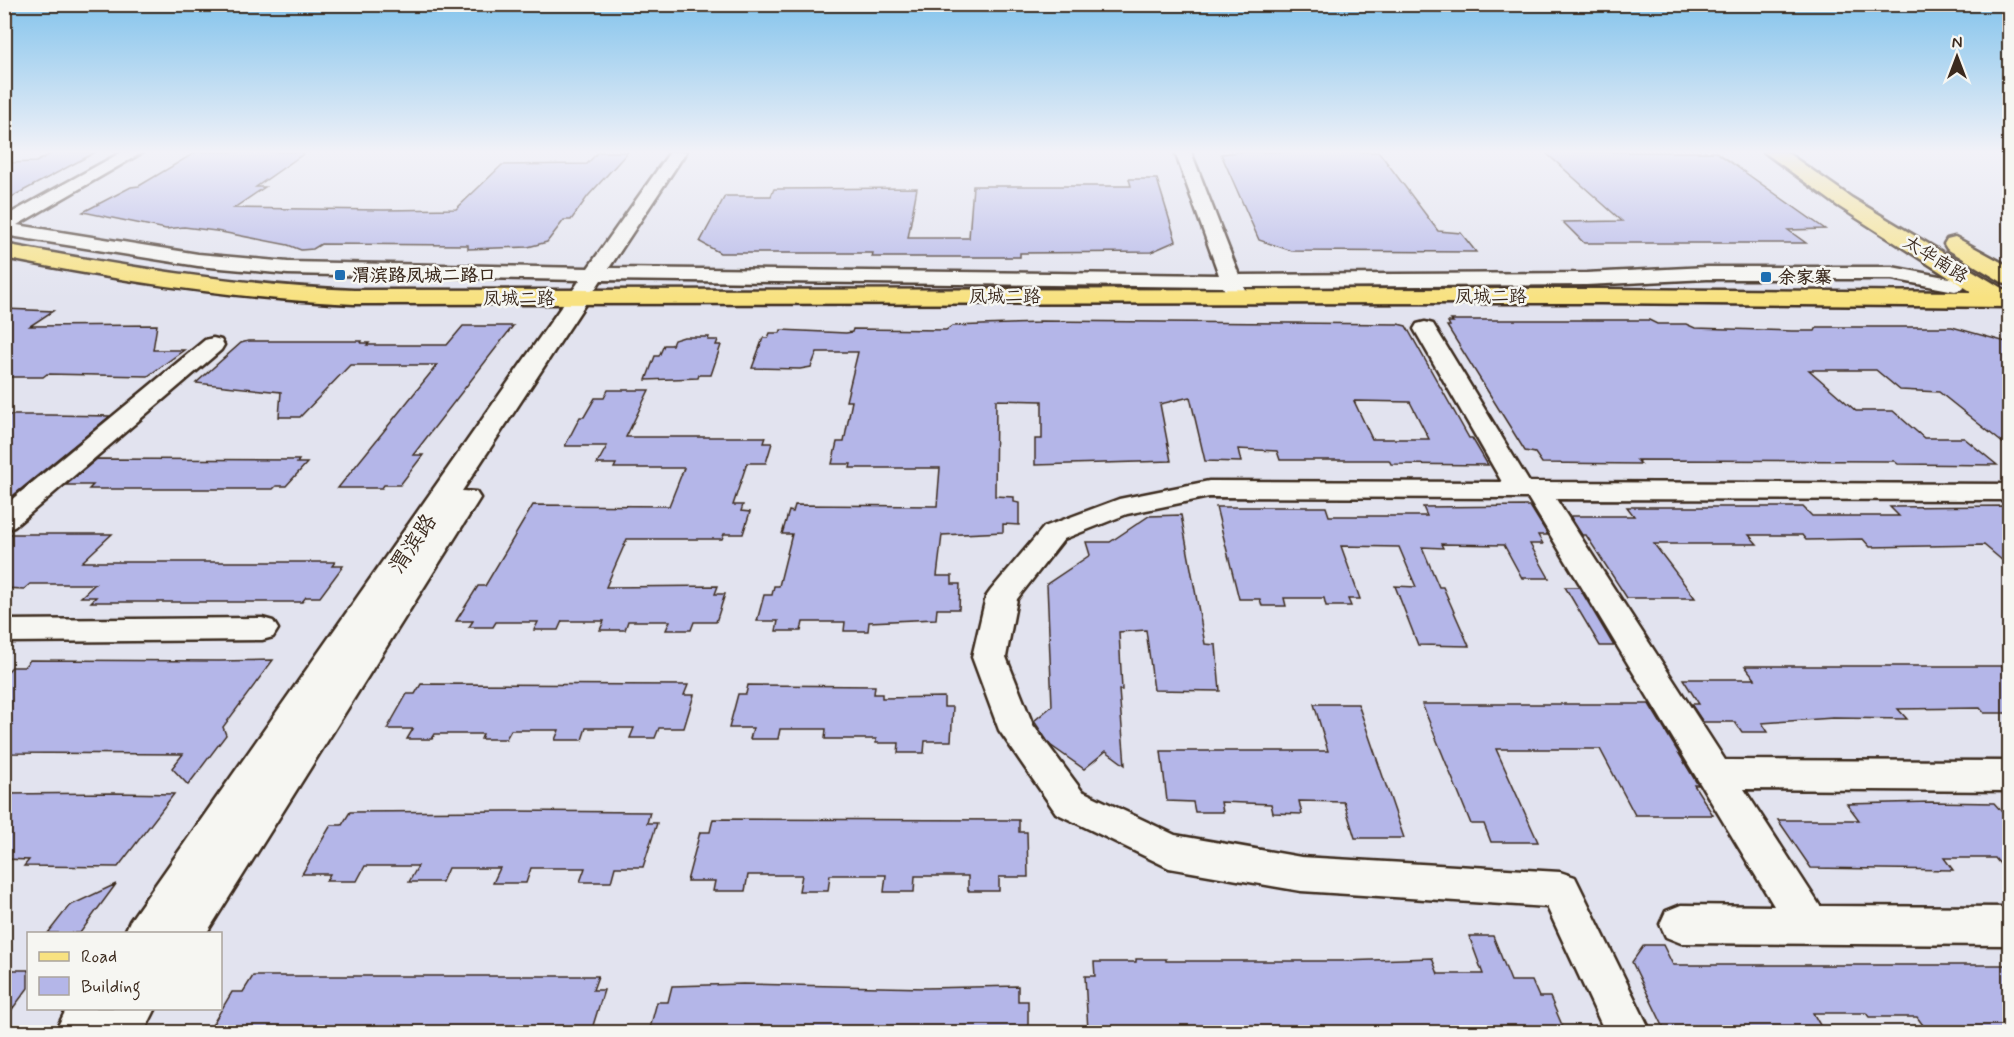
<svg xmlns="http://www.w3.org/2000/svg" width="2014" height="1037" font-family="Mynerve,'LXGW WenKai TC',sans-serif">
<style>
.building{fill:#b4b6e8;stroke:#3b2a1e;stroke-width:1.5;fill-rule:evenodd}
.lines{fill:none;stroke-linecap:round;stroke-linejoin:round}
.minor-casing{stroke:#3b2a1e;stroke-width:5}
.major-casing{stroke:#3b2a1e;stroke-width:5}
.minor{fill:#f6f6f2;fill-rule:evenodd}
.major{fill:#f8e281;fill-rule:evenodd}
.poi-dot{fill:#1f6fb2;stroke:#f6f6f2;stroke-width:2}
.labels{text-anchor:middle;stroke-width:5;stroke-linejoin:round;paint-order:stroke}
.far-street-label{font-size:18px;fill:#3b2a1e;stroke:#f6f6f2}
.far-poi-label{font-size:18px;font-weight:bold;fill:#3b2a1e;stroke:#f6f6f2;text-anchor:start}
.street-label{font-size:22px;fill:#3b2a1e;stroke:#f6f6f2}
</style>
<rect width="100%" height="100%" fill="#e2e3ef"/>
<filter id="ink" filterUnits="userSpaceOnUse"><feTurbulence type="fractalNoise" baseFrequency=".0167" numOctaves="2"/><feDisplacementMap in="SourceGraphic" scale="12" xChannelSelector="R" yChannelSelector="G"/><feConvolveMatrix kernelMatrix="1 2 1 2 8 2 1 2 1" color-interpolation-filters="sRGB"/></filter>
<g filter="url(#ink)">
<path class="building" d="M54 152H96L4 201V163L36 162Z
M196 152H306L256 187H265L234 208 384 210 456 209 502 165 587 164 598 152H628L588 196 571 220H564L547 242 528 247 468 249V245L321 244 313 249 301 250 288 245 216 231 184 227 166 229 83 212 131 187 139 186Z
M1239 152H1379L1438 231 1461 233 1476 252 1292 251 1259 240 1221 154Z
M1545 152H1716L1825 229 1788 230 1806 243H1584L1563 222 1622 221Z
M1129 179H1157L1176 241 1151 252 1020 253V257H872L873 253H720L700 242 725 196H771L774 189 917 188 908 238H969L973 186H1131Z
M4 309 53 311 30 326 157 325 153 350H184L148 376 47 374 43 377H4Z
M1451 320H1649L1657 324H1686L1695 328 1792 331H1815L1817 327H1952L2010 343 2009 448 1939 392 1900 390 1876 370H1809L1856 411H1893L1924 438H1964L1997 465 1898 464 1894 461 1637 460 1641 464 1542 463 1535 453 1525 451 1447 326H1450L1448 322H1453Z
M1039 321 1398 324 1406 326 1469 438H1472L1488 465 1391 464 1389 460H1280L1277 451 1238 449 1241 462 1205 461 1190 397 1160 404 1171 461 1035 465V439H1042V401L996 400 995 496 1014 497V502L1019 503V525L1003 524V532L942 535 937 576H952V584H960L959 609H937L936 619 869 622 868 631H844L845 622H803L801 631H776L778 621H757L764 595H772L774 586H779L792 534H782L789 511 793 512 795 505 937 506 940 468H850L851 464H832L837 442H844L852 401H846L858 352H817L811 367 800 369 752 368 763 338H768L770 333H780L781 330 846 333 852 332 853 329 946 330 952 326 1039 323ZM1354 401 1410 402 1429 439H1372Z
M463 326H513L413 455H423L400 485H384L382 488H338L437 365H350L300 417H279L281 392 196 383 241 343 248 341H362L361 343H369L367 345H447Z
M684 337H709L708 340H718L716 345H721L711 375H699L698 378 646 380 655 356H659L664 345H672L674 340Z
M608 390H649L626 437H766L764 443H772L766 463H747L733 505H743L741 511 750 512 743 534H724L722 539H627L606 587 718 586 715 594H725L716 622H694L691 630H666L670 621H628L625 630H600L604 621H562L558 630H534L538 622H496L493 627H469L473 621H456L478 586H485L533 505 669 506 684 468H614L616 464H597L607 446H565L580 417H584L595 398H604Z
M4 415H50L110 416 4 503Z
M97 459 299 460 297 463H307L286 486H276L273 489H89L93 485H66Z
M1530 506 1548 535H1538L1543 544H1530L1549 578H1522L1504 545 1441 544 1443 548 1422 547 1439 587H1443L1469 646 1418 645 1395 586 1416 587 1399 547 1341 546 1360 599H1348L1351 606H1326L1324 598H1284L1286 606H1262L1260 599H1239L1216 507H1326L1329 516H1427L1423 507Z
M2010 506V567L1984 545 1870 547 1863 539 1806 540 1802 535H1749L1757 544H1654L1695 598H1627L1586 535H1582L1570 516H1634L1627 507H1803L1812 516H1899L1890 507Z
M1181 515 1205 644 1216 645 1220 691 1154 690 1146 630 1119 632 1122 690H1119L1125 765 1106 751 1084 769 1050 745 1034 721 1052 706 1047 584 1090 555 1086 542H1110L1149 516Z
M4 534H112L82 562H335L332 566H343L320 597H306L302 602H91L96 597H81L95 584H30L24 589 4 588Z
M1565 587H1579L1614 646H1600Z
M30 660 219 661 273 660 223 727 226 735 188 785 172 768 183 754 4 753V675L12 667H24Z
M1745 666H2010V713H1984L1980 708 1898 709 1907 719 1833 718 1762 723 1768 732H1742L1735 722H1703L1691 704H1699L1683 679H1755Z
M421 684 688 685 684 695H694L684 728H659L655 738H630L634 728H586L582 740H555L559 730H511L506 739H481L483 734H435L432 739H407L413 729H387L407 694H415Z
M748 685 875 686 874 694H882V698L944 697V707H953L951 741H925L924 753H898L899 743H876V739H825L826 729H780L778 739H750L753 728H729L738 694H746Z
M1314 704H1358L1404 838H1355L1344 802 1299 801 1302 814 1273 813 1271 804 1221 802 1223 812H1195L1193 802 1167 801 1161 751H1328Z
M1422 704H1649L1698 785H1694L1713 815H1635L1600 749H1496L1538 842H1491L1484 824H1471Z
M4 794 114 793 174 794 118 867 24 866 29 860 4 859Z
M1931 802 1994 803 2010 821V876L1995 858H1944L1953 870 1811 868 1778 820H1859L1847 804Z
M508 811 650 812 647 823H657L643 867H615L611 882H580L585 868H531L526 883H493L500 868H448L442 882H409L418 866H365L357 881H326L330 874H302L331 825H342L350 812Z
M713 819 1019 820V832H1027L1028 877H999V891H968V876H915L914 892H884L886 875H830L828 891H799L802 875H748L745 891H713L715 881H687L700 832H710Z
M116 884 80 933H48L69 906Z
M1469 936H1493L1511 981H1532L1539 997H1550L1565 1032 1088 1031 1085 976H1095L1094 962H1136V959H1166V961H1343L1432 958 1438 974H1483Z
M1644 945H1663L1673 965H2010V1032H1928L1917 1017H1869L1866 1013H1813L1824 1032H1666L1632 962Z
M4 970H28V988L4 1020Z
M253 976H598L593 990H604L591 1032H208L232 992H243Z
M743 984 926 988 1018 986V1001H1028V1032H649L657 1002H668L672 986Z"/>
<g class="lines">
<g class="minor-casing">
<path id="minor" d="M122 152H143L17 225 198 254 288 262 588 268 670 152H686L609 268 1219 275 1175 152H1191L1239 275 1586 273 1707 267H1892L1955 279 1962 281 1965 285 1962 289 1955 291 1892 279H1707L1586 285 1244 287 1247 296 1244 300H1230L1223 287 601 280 462 491 476 492 480 498 206 934H124L130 921 580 280 288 274 198 266 4 235V217Z
M1425 322 1433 324 1436 329 1529 482 2010 484V500L1556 499 1725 760 2010 761V791L1744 789 1820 906 2010 907V945L1681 943 1666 937 1660 924 1666 911 1681 905 1774 906 1528 498 1209 497 1127 514 1064 539 1017 599 1006 657 1033 725 1082 791 1175 835 1301 857 1560 872 1575 877 1651 1032H1605L1547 907 1301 891 1169 868 1056 813 999 730 972 657 986 597 991 590 1044 527 1119 499 1209 481 1502 482 1414 329 1417 324Z
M213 338 221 340 224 345 221 350 14 527 4 530V506L205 340Z
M262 618 273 621 278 629 273 637 262 640 4 642V620Z
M67 1008H156L144 1032H55Z"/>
</g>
<g class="major-casing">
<path id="major" d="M1764 152H1786L1852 198 2010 293V307L1600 303 354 304C236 299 120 281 4 258V244C120 266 236 285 354 290L1600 289 1972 292 1838 206Z
M1955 237 2010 267V284L2002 282 1947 249 1944 244 1947 239Z"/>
</g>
<use href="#minor" class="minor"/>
<use href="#major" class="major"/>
</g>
</g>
<linearGradient id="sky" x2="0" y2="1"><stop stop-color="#85c4ec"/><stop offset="0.51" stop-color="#f2f2f8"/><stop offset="1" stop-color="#f2f2f8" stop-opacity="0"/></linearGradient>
<rect width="2014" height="298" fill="url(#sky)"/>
<g class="poi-dot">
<rect x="334" y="269" width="12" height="12" rx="3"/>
<rect x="1760" y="271" width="12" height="12" rx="3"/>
</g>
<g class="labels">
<g class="far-street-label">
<text transform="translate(1936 259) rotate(32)" y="6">太华南路</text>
<text x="1005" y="302">凤城二路</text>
<text x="1491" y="302">凤城二路</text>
<text x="519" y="304">凤城二路</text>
</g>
<g class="far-poi-label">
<text x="352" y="281">渭滨路凤城二路口</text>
<text x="1778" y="283">余家寨</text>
</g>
<g class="street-label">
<text transform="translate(412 543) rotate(-56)" y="8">渭滨路</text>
</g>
</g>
<rect width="2014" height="1037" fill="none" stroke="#f6f6f2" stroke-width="24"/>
<rect x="12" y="12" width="1990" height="1013" fill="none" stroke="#3b2a1e" stroke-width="2" filter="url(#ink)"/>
<rect x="27" y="932" width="195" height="78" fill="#f6f6f2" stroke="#aba49d" stroke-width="1.5"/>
<rect x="39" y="952" width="30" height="9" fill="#f8e281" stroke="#aba49d" stroke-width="1.5"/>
<text x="81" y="962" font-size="18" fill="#3b2a1e">Road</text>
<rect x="39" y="977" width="30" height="18" fill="#b4b6e8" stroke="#aba49d" stroke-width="1.5"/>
<text x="81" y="992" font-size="18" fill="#3b2a1e">Building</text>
<g transform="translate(1957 57)" stroke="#f6f6f2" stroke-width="4.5" paint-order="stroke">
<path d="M0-4.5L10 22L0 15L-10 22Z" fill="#3b2a1e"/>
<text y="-9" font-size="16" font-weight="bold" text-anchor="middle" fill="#3b2a1e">N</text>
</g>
</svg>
